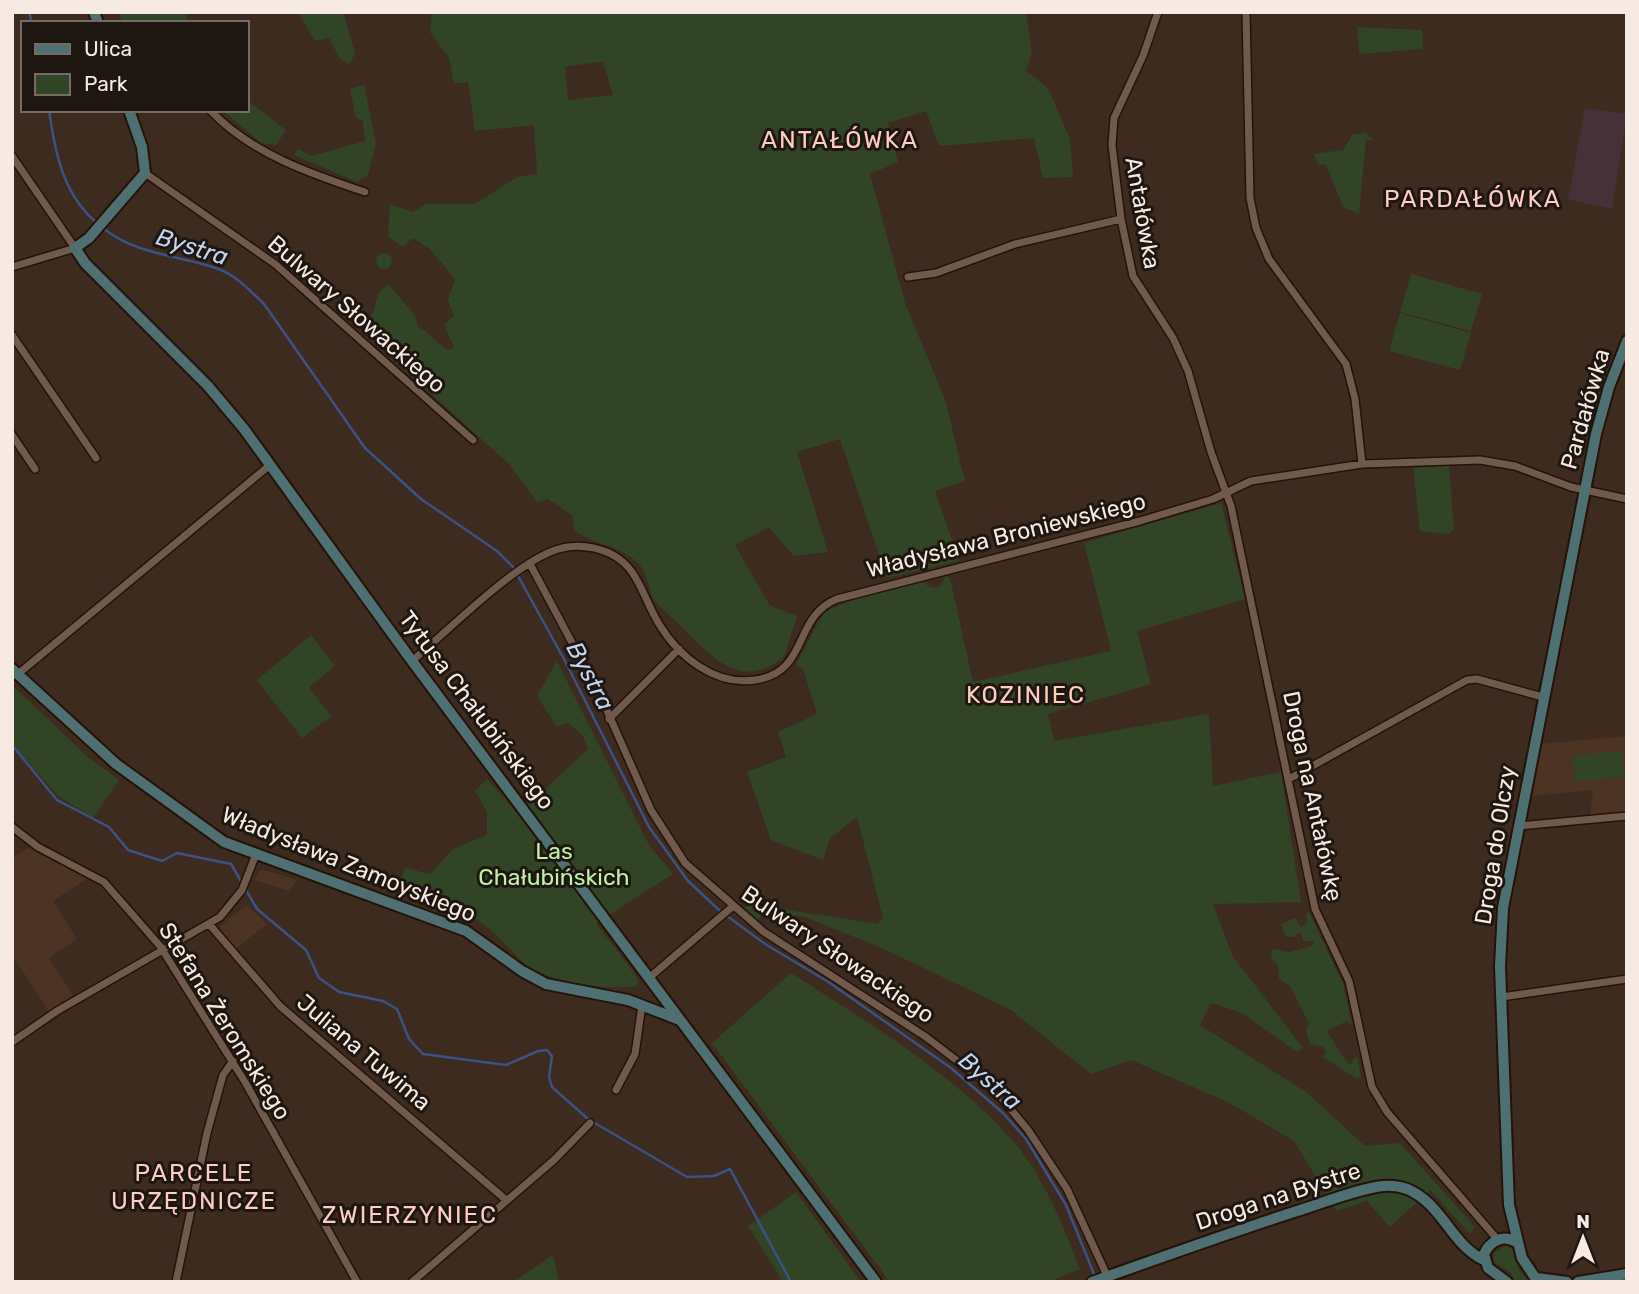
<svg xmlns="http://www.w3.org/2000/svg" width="1639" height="1294" font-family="Rubik,sans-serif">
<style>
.built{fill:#4c3323}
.industrial{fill:#453137}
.green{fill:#314426;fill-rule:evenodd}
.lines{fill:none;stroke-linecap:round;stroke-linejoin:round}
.stream{stroke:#3b5284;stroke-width:2.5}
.street-casing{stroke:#241308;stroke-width:10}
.secondary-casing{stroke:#241308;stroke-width:14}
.street{stroke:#705a4d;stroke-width:7}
.secondary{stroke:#4e7072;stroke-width:10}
.labels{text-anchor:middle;stroke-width:6;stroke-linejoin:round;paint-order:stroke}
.street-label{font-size:23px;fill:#f7eae2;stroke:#1e1610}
.park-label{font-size:23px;fill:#bff3a4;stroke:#1e1610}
.neighbourhood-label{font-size:24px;letter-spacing:2px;fill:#ffcdc0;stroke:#1e1610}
.water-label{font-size:24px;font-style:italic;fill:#c3d3f2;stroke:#1e1610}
</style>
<rect width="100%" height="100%" fill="#3e2b1f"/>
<path class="built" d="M1627 736V812L1590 816 1593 790 1531 796 1540 744Z
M28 848 88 878 53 901 77 939 49 958 73 995 49 1011 12 955V858Z
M265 870 290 878 297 880 289 891 255 880 259 871Z
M246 905 267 924 234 950 220 932 221 926Z"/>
<path class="industrial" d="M1585 108 1627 114 1612 209 1568 199Z"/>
<path class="green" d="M119 12H186L188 23H122Z
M298 12H343L355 53 350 64 340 59 329 38 315 41Z
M432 12H1026L1032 51 1026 71 1048 88 1070 139 1073 177 1043 178 1034 138 939 146 926 111 888 123 898 162 870 174 906 306 945 399 965 481 935 491 959 561 887 578 840 439 797 452 828 552 794 556 769 527 735 545 770 606 797 616 784 657C740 692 712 657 681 626 674 617 660 609 654 600 649 589 647 574 640 565 623 546 594 545 574 530L572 515 548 499 537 502 509 464 366 335 379 292 388 284 415 315 418 327C431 333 436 343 448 350L454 347 444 325 454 316 448 300 455 279 430 249 413 238 402 247 388 236 390 204 413 212 426 204H475L517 177 537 174 534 125 475 131 468 82 454 84 449 58 430 32ZM603 61 613 95 568 100 565 67Z
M1357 27 1422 30 1423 49 1359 54Z
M364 84 376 144 368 175 357 182 294 155 298 149 311 156 365 141 363 121 356 118 350 89Z
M247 100 286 130 276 145 261 143 222 110H247Z
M1365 133 1374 140H1366L1359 214 1343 207 1326 164 1318 165 1314 154 1343 150 1353 134Z
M376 261a8 8 0 1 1 16 0a8 8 0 1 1-16 0Z
M1411 274 1482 294 1471 331 1400 312Z
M1400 313 1471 333 1460 370 1389 351Z
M1449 465 1454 530 1448 534 1420 531 1413 468Z
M1221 503 1245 599 1137 631 1151 684 1048 714 1054 741 1209 714 1213 786 1281 772 1301 902 1213 904 1232 955 1302 1047 1297 1052 1242 1013 1211 1003 1200 1025 1306 1092 1365 1146 1400 1143 1475 1227 1470 1234 1430 1190 1390 1227 1367 1201 1337 1211 1294 1141 1228 1102 1131 1060 1091 1074 1011 1010 884 949 805 917 766 911 757 920 742 909 751 904 877 924 883 918 857 817 830 838 823 860 771 840 747 772 786 757 778 732 817 714 803 669 796 665 824 612 853 600 922 582 932 588 939 587 946 576 950 578 973 682 1111 651 1084 543Z
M311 635 335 666 309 687 331 716 302 738 257 680Z
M557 661 649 845 673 874 596 923 637 977 638 986C613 991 546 982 525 964 508 948 494 930 473 917 451 905 421 899 397 890L405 868 430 874 453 849 487 835V812L475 791 487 779 511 806 545 789 588 749 583 736 568 723 557 727 537 696Z
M12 685 89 758 119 780 93 818 58 796 12 744Z
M1622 751 1625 777 1575 782 1572 756Z
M1309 912 1343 984 1352 1025 1347 1021 1327 1031 1347 1063 1352 1064 1353 1059 1357 1056 1361 1077 1357 1079 1323 1057 1326 1053 1323 1047 1310 1044 1306 1031 1309 1023 1290 986 1279 979 1278 965 1271 958 1272 949 1289 952 1312 946 1314 941H1303L1301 932 1293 937H1286L1281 924 1295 918 1301 927 1307 924 1306 913Z
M791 973C867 1022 952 1072 1013 1141 1044 1176 1063 1226 1080 1269L1048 1282H890L712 1043Z
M796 1192 861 1282H783L748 1226Z
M1506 1246 1512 1249 1518 1269 1529 1282H1516L1511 1273 1494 1262V1253Z
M553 1255 559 1282H513Z"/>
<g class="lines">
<path class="stream" d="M29 12 32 23
M49 110C55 153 63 195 98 224
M103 228C137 256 182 255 221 270 238 277 251 292 264 304L365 448 421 499 497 551 513 567 564 659 649 827 688 881 719 910 765 944 830 983 951 1068 1003 1113 1026 1139 1066 1205 1096 1279
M12 745 57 800 109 827 128 850 162 861 177 853 231 864 257 909 306 950 319 978 339 992 383 1001 397 1009 409 1039 423 1054 506 1065 538 1051 547 1050 552 1056 549 1077 552 1087 588 1119 687 1177 714 1176 730 1169 791 1282"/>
<g class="street-casing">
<path id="street" d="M1158 12 1143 56 1114 118 1112 145 1121 219 1133 276 1173 338 1188 371 1211 452 1231 506 1315 909 1349 981 1372 1087 1387 1112 1498 1240
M1246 12 1250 198 1256 228 1269 259 1346 364 1355 399 1362 464
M210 110C250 153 311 174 365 192
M12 156 75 248 12 267
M145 173 275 264 473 440
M908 277 936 273 1015 244 1121 219
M12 335 96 458
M12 435 35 469
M530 564 601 697 651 810 685 863 764 932 926 1037 994 1089 1028 1130 1067 1189 1110 1282
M412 661C449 630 508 570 550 552 577 540 614 547 632 572 643 588 649 608 659 624 679 657 715 686 755 680 810 672 792 617 837 599L1140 521 1213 499 1251 481 1362 464 1480 460 1515 466 1571 487 1627 499
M18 674 270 465
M609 719 679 649
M1289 779 1467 680 1477 679 1543 697
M1518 826 1627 816
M12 827 38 847 104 882 160 946 245 1082 357 1282
M209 924 280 1006 505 1199
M650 977 732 907
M1501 997 1627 979
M12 1042 57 1011 220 917 242 890 256 854
M616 1090 635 1054 642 1005
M176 1282 207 1133 223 1075 233 1061
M412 1282 554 1160 590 1123"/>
</g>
<g class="secondary-casing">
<path id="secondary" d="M94 12 98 23
M129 110 142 147 145 173 89 238 75 248 85 263 208 386 244 429 412 661 876 1282
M12 669 116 764 224 842 466 931 522 971 546 984 628 1000 680 1020
M1537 1278 1567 1282
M1092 1282C1159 1258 1226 1234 1294 1212 1321 1204 1348 1192 1376 1187 1386 1185 1397 1185 1407 1189 1442 1203 1452 1246 1484 1260
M1507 1282 1488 1268 1484 1254C1490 1241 1503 1234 1516 1242
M1538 1282 1522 1258 1509 1205 1500 966 1503 908 1596 434 1609 387 1627 341
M1578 1282 1627 1274"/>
</g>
<use href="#street" class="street"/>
<use href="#secondary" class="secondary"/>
</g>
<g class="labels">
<g class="street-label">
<text transform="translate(1143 213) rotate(80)" y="8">Antałówka</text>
<text transform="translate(357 314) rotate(41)" y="8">Bulwary Słowackiego</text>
<text transform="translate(1585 409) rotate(-74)" y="8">Pardałówka</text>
<text transform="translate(1006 535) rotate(-14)" y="8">Władysława Broniewskiego</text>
<text transform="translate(477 710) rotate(53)" y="8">Tytusa Chałubińskiego</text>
<text transform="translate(1313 796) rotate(78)" y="8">Droga na Antałówkę</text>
<text transform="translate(1495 845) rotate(-81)" y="8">Droga do Olczy</text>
<text transform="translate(349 864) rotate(22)" y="8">Władysława Zamoyskiego</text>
<text transform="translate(838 954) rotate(34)" y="8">Bulwary Słowackiego</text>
<text transform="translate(225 1021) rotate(58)" y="8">Stefana Żeromskiego</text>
<text transform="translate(364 1052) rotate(40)" y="8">Juliana Tuwima</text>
<text transform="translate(1278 1196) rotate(-18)" y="8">Droga na Bystre</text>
</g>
<g class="park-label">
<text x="554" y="859">Las<tspan x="554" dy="26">Chałubińskich</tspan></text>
</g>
<g class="neighbourhood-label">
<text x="840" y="148">ANTAŁÓWKA</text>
<text x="1473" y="207">PARDAŁÓWKA</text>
<text x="1026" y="703">KOZINIEC</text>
<text x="194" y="1181">PARCELE<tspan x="194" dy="28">URZĘDNICZE</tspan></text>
<text x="410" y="1223">ZWIERZYNIEC</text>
</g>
<g class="water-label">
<text transform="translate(192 247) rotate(17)" y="8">Bystra</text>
<text transform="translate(590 676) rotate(62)" y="8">Bystra</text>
<text transform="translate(990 1081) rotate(41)" y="8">Bystra</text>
</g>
</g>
<rect width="1639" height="1294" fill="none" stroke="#f7eae2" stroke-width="28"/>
<rect x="21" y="21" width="228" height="91" fill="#1e1610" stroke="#756b64" stroke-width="2"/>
<rect x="35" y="44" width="35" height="10" fill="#4e7072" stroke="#756b64" stroke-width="2"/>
<text x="84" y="56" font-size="21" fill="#f7eae2">Ulica</text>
<rect x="35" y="74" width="35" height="21" fill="#314426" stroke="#756b64" stroke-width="2"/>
<text x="84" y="91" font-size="21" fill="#f7eae2">Park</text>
<g transform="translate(1583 1238)" stroke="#1e1610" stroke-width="5" paint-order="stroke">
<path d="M0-5L12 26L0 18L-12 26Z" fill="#f7eae2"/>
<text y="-10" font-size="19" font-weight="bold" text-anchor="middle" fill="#f7eae2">N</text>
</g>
</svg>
